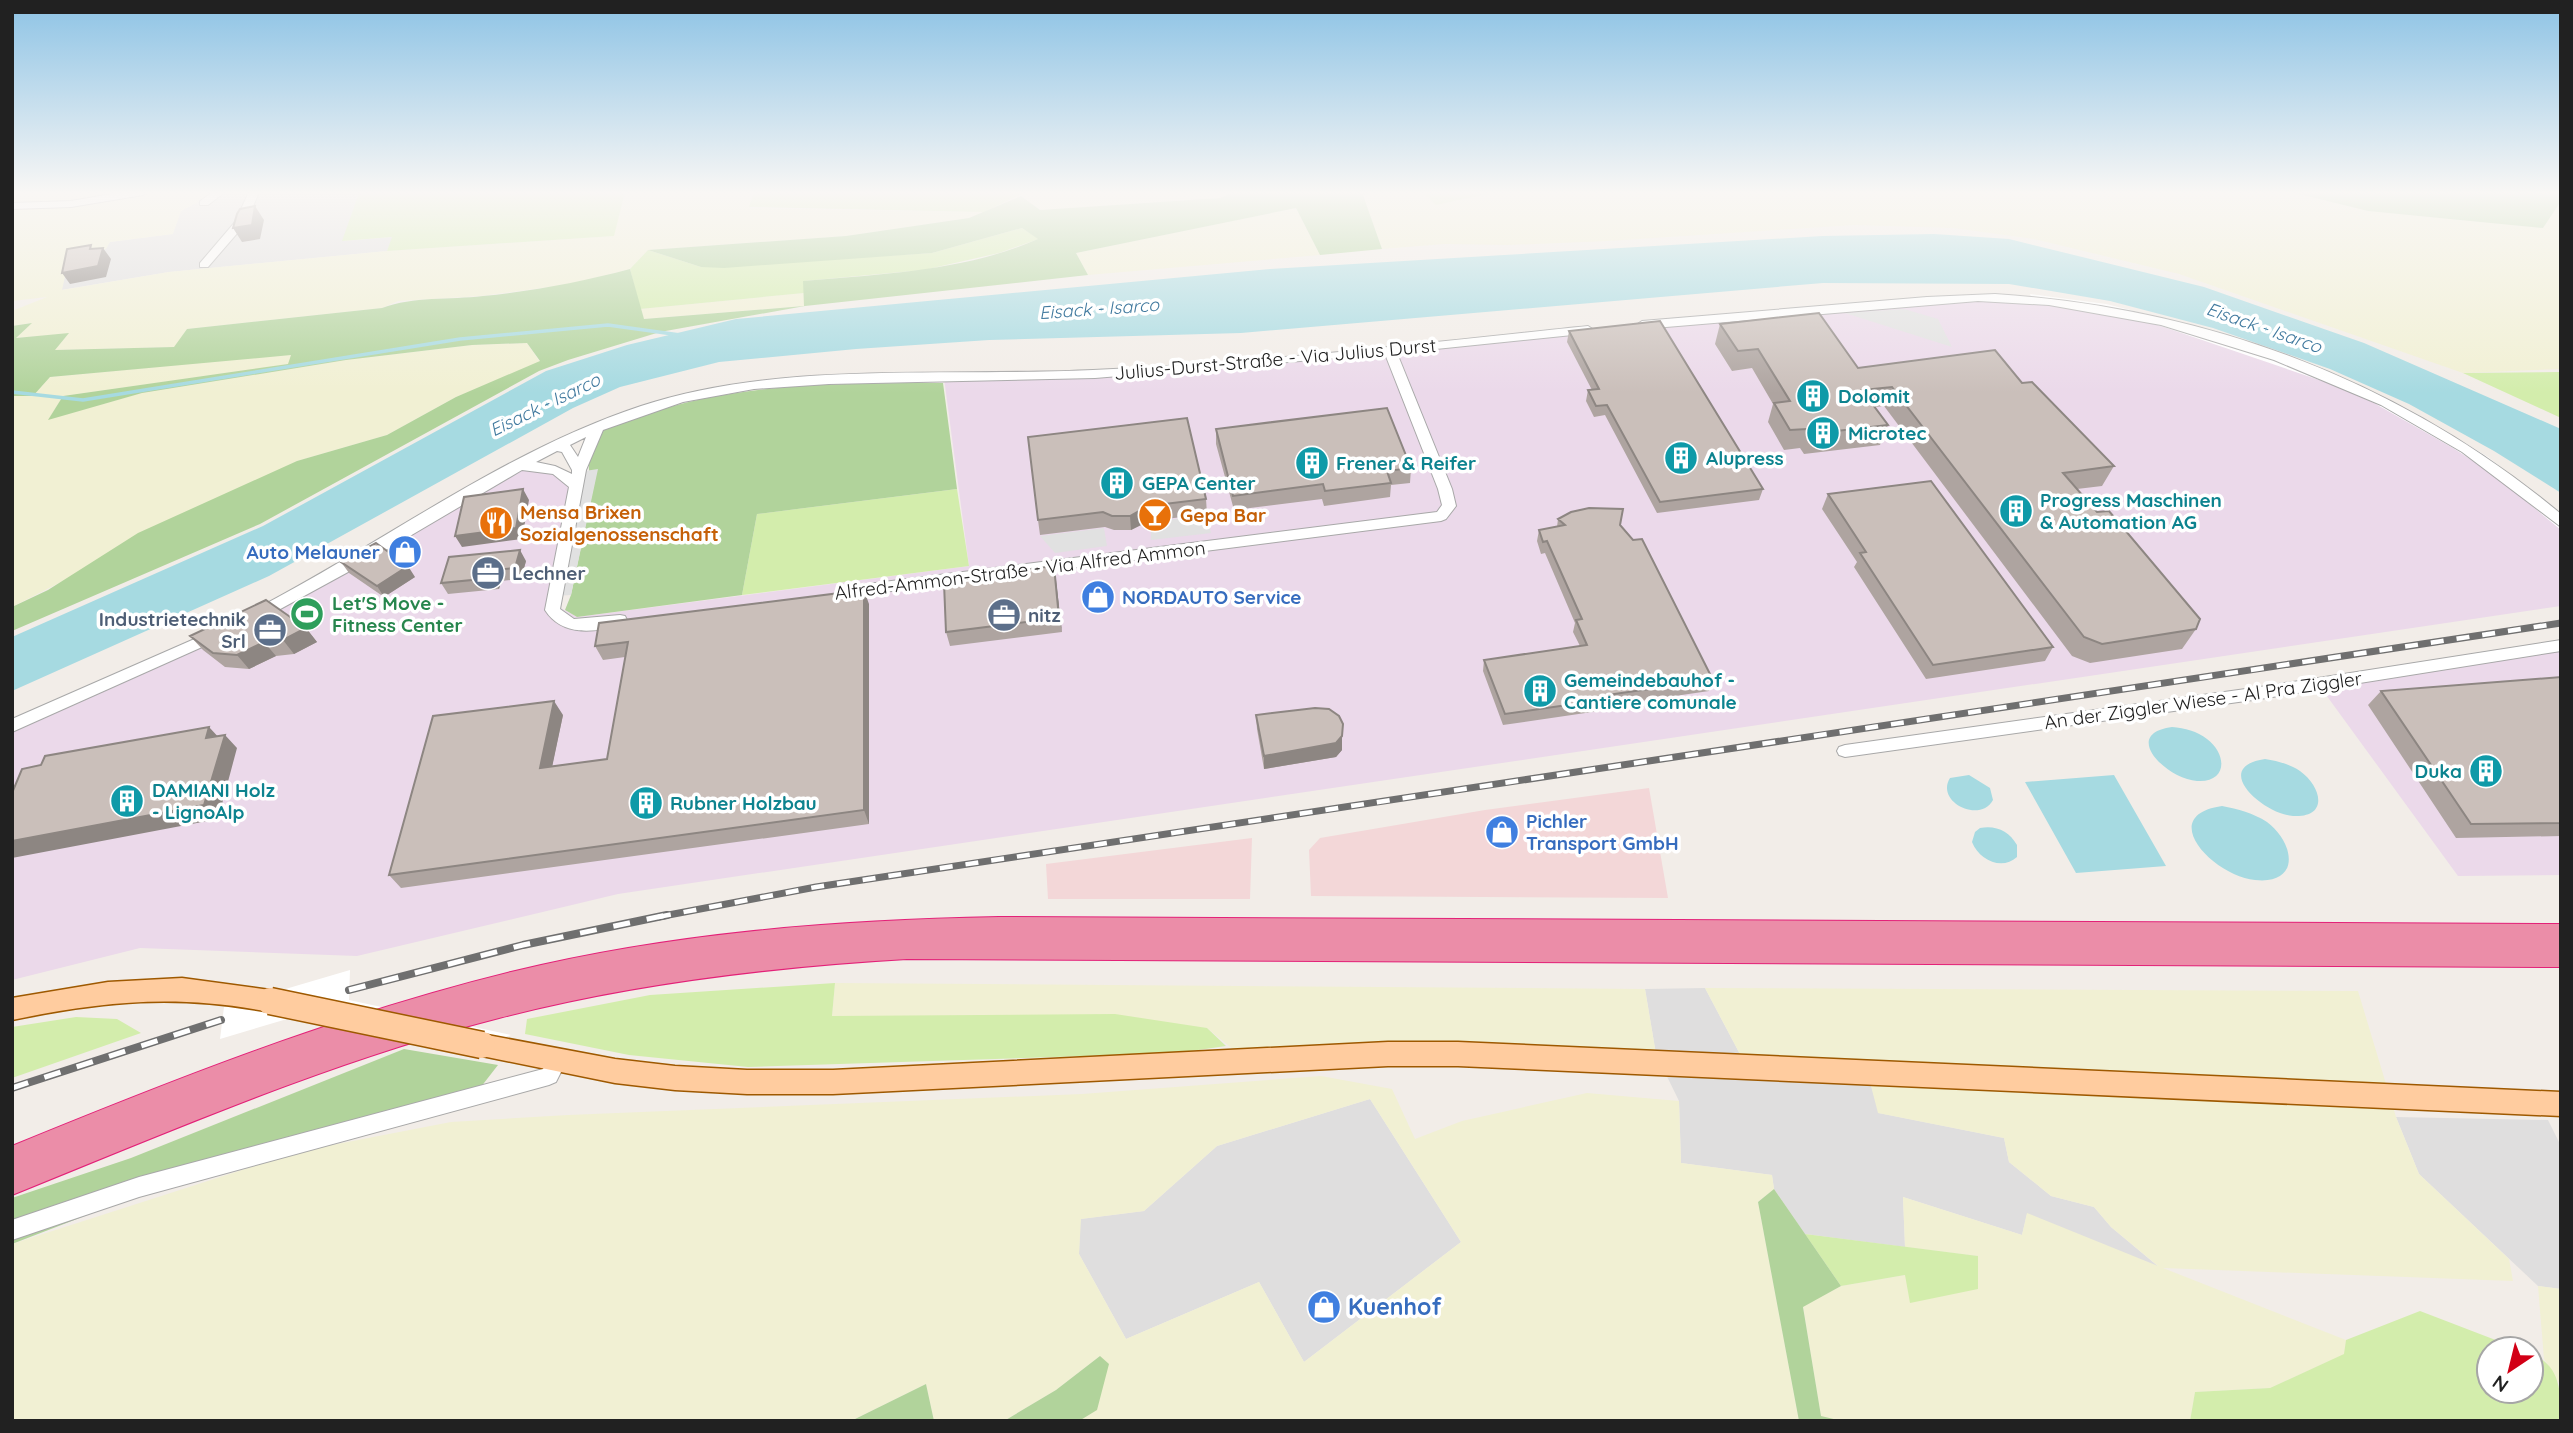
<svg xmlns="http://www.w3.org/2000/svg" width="2573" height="1433" font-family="Quicksand,sans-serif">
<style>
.residential{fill:#dfdede}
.commercial{fill:#f3d7d8}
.industrial{fill:#ebd9ea}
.farmland{fill:#f1f0d3;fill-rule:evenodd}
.grass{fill:#d3edac}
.forest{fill:#b1d39b}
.parking{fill:#e1e1e1}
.water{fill:#a6dae1}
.pier{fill:#fff}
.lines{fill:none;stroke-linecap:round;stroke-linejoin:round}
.stream{stroke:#a6dae1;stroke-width:3.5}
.minor-casing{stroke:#a8a8a8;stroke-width:2}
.major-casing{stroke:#9e5900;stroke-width:3}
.highway-casing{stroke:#e32178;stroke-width:2}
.minor{fill:#fff;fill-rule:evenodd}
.major{fill:#ffcc9f;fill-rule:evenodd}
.highway{fill:#eb8da8;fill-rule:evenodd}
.rail-far1-casing{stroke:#6f6f6f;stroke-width:7}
.rail-casing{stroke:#6f6f6f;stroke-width:8}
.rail-far1{stroke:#fff;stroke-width:4.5;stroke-dasharray:13;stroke-linecap:butt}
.rail{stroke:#fff;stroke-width:5;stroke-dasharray:17;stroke-linecap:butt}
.major-bridge-casing{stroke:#9e5900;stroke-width:29;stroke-linecap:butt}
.major-bridge{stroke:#ffcc9f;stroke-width:26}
.wall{fill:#aea4a0}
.shaded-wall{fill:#8d8682}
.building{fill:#cabfba;stroke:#8d8682;stroke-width:2}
.labels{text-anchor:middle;stroke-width:7;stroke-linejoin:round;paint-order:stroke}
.far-water-label{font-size:18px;font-style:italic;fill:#40799e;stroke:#fff}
.street-label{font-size:19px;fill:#212121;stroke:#fff}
.culture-label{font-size:19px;font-weight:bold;fill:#0d838f;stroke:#fff;text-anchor:start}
.food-label{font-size:19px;font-weight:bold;fill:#c56008;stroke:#fff;text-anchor:start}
.shop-label{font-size:19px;font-weight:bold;fill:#366cbe;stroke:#fff;text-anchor:start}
.service-label{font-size:19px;font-weight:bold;fill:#4e5e75;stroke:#fff;text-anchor:start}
.leisure-label{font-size:19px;font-weight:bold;fill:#27864d;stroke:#fff;text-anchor:start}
.near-shop-label{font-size:23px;font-weight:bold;fill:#366cbe;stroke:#fff;text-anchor:start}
</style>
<rect width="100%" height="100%" fill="#f2ede8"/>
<path class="residential" d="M217 192H371L359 194 343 241 393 237 387 251 169 272 61 290 69 259 110 242 172 234 181 211Z
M1705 988 1742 1058 1865 1063 1879 1113 2004 1138 2009 1162 2051 1196 2094 1207 2111 1227 2160 1268 2027 1214 2022 1235 1903 1197 1905 1247 1805 1234 1774 1189 1772 1175 1681 1163 1679 1101 1656 1054 1645 989Z
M1370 1099 1461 1242 1304 1362 1259 1282 1126 1339 1079 1254 1080 1219 1144 1211 1217 1146Z
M2396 1117 2548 1120 2561 1146V1289L2538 1286 2419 1174Z"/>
<path class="commercial" d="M1649 788 1668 898 1311 896 1309 850 1320 838 1485 810Z
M1252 838 1250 899H1048L1046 864Z"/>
<path class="industrial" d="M1963 298 2105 309 2282 360 2434 429 2561 522V606L618 894 357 956 140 948 12 980V726L187 648 517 464 541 466 576 486 557 606 577 617 969 566 944 378 1096 374Z
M2561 651V875L2458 876 2321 688Z"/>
<path class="farmland" d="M12 192H217L181 211 173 234 110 242 106 249 69 259 62 290 169 272 387 251 613 236 625 192H754L750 208 984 212 969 218 846 236 648 250 630 269 572 284 481 296 398 301 382 308 187 329 175 347 54 350 68 334 14 338 31 323 12 326V311L47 297 12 301Z
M1026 192H1235L1220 198 1040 210 1021 196Z
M1375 192H1423L1437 205 1497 192H2291L2368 211 2543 228 2561 201V369L2463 373 2179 274 2034 239 1953 228 1854 225 1608 241 1509 245 1444 244 1382 249 1363 195Z
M1296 208 1320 255 1088 275 1076 253Z
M804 293 805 306 643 319 640 309Z
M527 343 540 362 456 397 387 435 297 461 12 607V396H33L50 377 292 354 289 364 63 396 49 419 142 393 346 360 472 345Z
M835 983 1645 989 1656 1054 1235 1051 1207 1028 832 1016Z
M1705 988 2358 991 2396 1117 2419 1174 2509 1259 2513 1281 2163 1268 2346 1340 2345 1354 2270 1388 2195 1392 2190 1421H1842L1821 1417 1803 1306 1841 1286 1905 1275 1978 1256 1905 1247 1903 1197 2022 1235 2027 1213 2158 1266 2111 1227 2094 1207 2051 1196 2009 1162 2004 1138 1878 1113 1865 1063 1742 1058Z
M1321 1076 1392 1089 1415 1139 1462 1121 1587 1093 1679 1101 1681 1163 1772 1175 1774 1189 1758 1202 1799 1421H1079L1097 1409 1100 1356 1056 1390 1004 1421H934L926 1384 851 1421H12V1244L301 1151 451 1122 568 1115 1082 1094ZM1370 1099 1461 1242 1304 1362 1259 1282 1126 1339 1079 1254 1081 1219 1144 1211 1217 1146Z
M2538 1286 2561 1289V1386L2544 1359Z"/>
<path class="grass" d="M371 192H625L614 236 387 251 392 237 342 241 359 193Z
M754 192H1026L984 212 749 207Z
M1423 192H1497L1436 205Z
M1022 228 1039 239 999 253 924 270 804 281V293L640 309 630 269 648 250 701 267 932 253Z
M2561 372V418L2463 373Z
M957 489 969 566 742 595 757 514Z
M835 983 832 1016 1115 1014 1207 1028 1226 1046 1177 1053 748 1067 629 1055 525 1034 527 1019 650 995Z
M76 1017 117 1019 141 1033 12 1078V1027Z
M1805 1234 1978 1256V1289L1910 1303 1905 1275 1841 1286Z
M2420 1311 2519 1349H2489V1391H2531V1354C2561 1365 2561 1393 2561 1421H2190L2195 1392 2270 1388 2344 1354 2346 1340Z"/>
<path class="forest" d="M1235 192H1375L1363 195 1382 249 1320 255 1296 208 1076 253 1088 275 805 306 660 332 568 360 539 371 260 524 12 631V607L48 590 138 533 297 461 387 435 456 397 540 361 527 343 472 345 346 360 142 393 48 420 63 396 288 364 291 355 50 377 33 396H12V326L32 323 16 338 69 333 55 350 174 347 187 329 382 308C414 296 449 300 483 296 533 291 581 282 630 269L644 319 804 306 803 281C882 274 966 271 1038 239L1022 228 932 253 724 268 701 267 648 250 846 236 969 218 1021 196 1040 210 1220 198Z
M2291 192H2561V201L2543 228 2368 211Z
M943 383 957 489 757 514 742 595 577 617 565 610 571 595 597 470 589 471C588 455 591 438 606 428 615 422 630 419 641 416 738 382 841 383 943 383Z
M404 1049 498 1065 477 1092 274 1143 12 1244V1198L131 1158Z
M1774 1189 1841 1286 1803 1307 1821 1416 1842 1421H1799L1758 1202Z
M1100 1356 1109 1364 1097 1410 1079 1421H1004L1056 1390Z
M926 1384 934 1421H851Z"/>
<path class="parking" d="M1904 309 1938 319 1952 347 1845 313Z
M598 469 571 595 554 596 585 471Z
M1207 515 1211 533 1151 540V522Z
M1104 528 1107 546 1055 553 1040 536Z"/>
<path class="water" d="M1934 234 2009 239 2204 287 2364 343 2561 429V493L2494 451 2409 404 2330 369 2213 328 2110 301 2009 284 1823 283 1241 333 989 340 856 349 719 362 620 387 573 408 269 576 12 691V637L263 526 546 371 627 345 736 319 1270 269 1822 236Z
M2172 727C2185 728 2197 731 2207 739 2228 755 2227 783 2197 781 2167 779 2120 734 2172 727Z
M2265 759C2278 761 2289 764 2300 771 2322 787 2329 818 2293 816 2263 814 2210 767 2265 759Z
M1969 775 1990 788 1993 800C1980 824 1935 802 1950 778Z
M2114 775 2166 866 2076 873 2025 782Z
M2222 806C2238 809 2253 813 2267 822 2295 843 2301 885 2255 880 2216 877 2154 816 2222 806Z
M1980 828C1996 825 2009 831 2017 845V857C2002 871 1979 860 1972 842L1975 832Z"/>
<path class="pier" d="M2030 294 2106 304 2199 327 2321 369 2366 389 2420 416 2488 457 2561 515V530L2493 474 2453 448 2374 403 2331 384 2161 326 2128 317 2033 303Z
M350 970 349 1000 511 1035 458 1054 287 1019 220 1039 224 1007Z"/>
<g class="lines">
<path class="stream" d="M12 392 83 400 460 339 608 325 680 335"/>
<g class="minor-casing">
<path id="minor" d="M123 192H148L143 195 71 207 12 209V203L71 201Z
M213 192H225L208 205H200V201Z
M249 192H259L246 223 208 267H200V263L235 222Z
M1995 294C2205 308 2399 379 2561 514V527L2462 452 2381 405 2274 360 2161 325 2049 305 1978 301 1642 329 1636 325 1642 321 1927 297Z
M1588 326 1594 330 1592 333 1397 353 1452 489 1456 506 1446 519 1441 521 844 597 837 592 844 587 1437 512 1442 505 1438 489 1385 354 1095 378 829 384 754 389 683 402 603 430 586 470 560 609 574 619 620 615 625 616 627 620 625 624C597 632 563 638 545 610L569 487 553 474 522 470 359 566 262 619 257 620 250 615 252 611C382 544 502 452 641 406 779 360 948 377 1093 370 1259 363 1423 343 1588 326ZM586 437 578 457 570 445ZM557 451 562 452 572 470V474L555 466 536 462Z
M215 630 222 635 220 639 12 732V719Z
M2561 640V651L2260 699 1845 757 1839 755 1837 751 1839 747 1845 745 2260 687Z
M558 1051 565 1054 567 1060 556 1082 549 1085 139 1197 12 1240V1220L139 1177 543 1069 551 1054Z"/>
</g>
<g class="major-casing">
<path id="major" d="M182 978 270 990 279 993 282 1001 279 1009 270 1012C176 994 105 1001 12 1020V998L108 982Z
M482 1034 615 1059 675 1066 747 1070H833L1388 1042H1458L2561 1092V1116L1458 1066H1388L833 1094H747L675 1090 615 1083 482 1056 473 1053 469 1045 473 1037Z"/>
</g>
<g class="highway-casing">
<path id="highway" d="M999 917 2561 924V967L907 959C770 967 633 983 499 1018 331 1061 173 1130 12 1195V1146C175 1079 340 1014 511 972 671 933 835 920 999 917Z"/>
</g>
<use href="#minor" class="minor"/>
<use href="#major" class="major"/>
<use href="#highway" class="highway"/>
<g class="rail-far1-casing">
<path id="rail-far1" d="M658 917 816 887 2561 623"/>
</g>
<g class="rail-casing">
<path id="rail" d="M349 990 523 945 667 915
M12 1088 221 1020"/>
</g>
<use href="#rail-far1" class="rail-far1"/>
<use href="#rail" class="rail"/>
<g class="major-bridge-casing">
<path id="major-bridge" d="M270 1001 482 1045"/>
</g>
<use href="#major-bridge" class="major-bridge"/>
</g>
<path class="wall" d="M1720 324 1858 368 2022 383 2114 466 2102 486 2077 489 2196 629 2182 649 2090 663 2072 656 1884 406 1875 407 1888 425 1880 445 1804 454 1800 448 1784 450 1768 422 1773 404 1752 368 1732 371 1715 344Z
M1569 331 1763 489 1759 500 1657 513 1605 415 1594 417 1586 401 1588 390H1592L1567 342Z
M1216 429 1411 468 1410 483 1391 485 1390 497 1324 506 1322 499 1234 510 1216 444Z
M1828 494 2053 647 2045 661 1926 679 1854 567 1857 562 1822 509Z
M1206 499 1207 514 1149 521 1131 530H1114L1105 527 1040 535 1038 520Z
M1558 519 1620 525 1713 680 1709 691 1600 707 1599 711 1503 725 1483 671 1484 660 1580 646 1573 632 1575 623 1545 553 1541 554 1537 541 1539 530 1557 527Z
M526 561 521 579 501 581 499 589 448 594 441 583Z
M341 562 415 577 384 597 349 573Z
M1054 566 1062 632 950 646 946 632 1013 575Z
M869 604V824L401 888 389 875 563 715 552 766 607 759 625 657 603 660 595 646Z
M306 628 317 642 294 654 276 656 249 669 225 667 203 650 190 636Z
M2561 677V836L2456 838 2368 705 2381 691Z
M1256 715 1342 750 1336 757 1264 769 1257 729Z"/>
<path class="shaded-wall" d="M255 206 264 220 260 239 242 242 233 228Z
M103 248 111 259 106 277 70 284 62 273Z
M523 489 529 500 522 539 462 547 455 536Z
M1148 506 1149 521 1131 530 1130 516Z
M520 550 526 561 521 579 515 568Z
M408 566 415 577 384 597 377 586Z
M1054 566 1056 580 1062 632 1059 618Z
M495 570 501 581 499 589 492 578Z
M864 590 869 604V824L864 810Z
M306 628 317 642 294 654 283 640Z
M264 642 276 656 249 669 237 655Z
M554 701 563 715 549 782 540 768Z
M209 727 222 741 206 738Z
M225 735 237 748 218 819 12 858V841Z
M1342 736V750L1336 757 1264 769V756Z"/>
<path class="building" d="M255 206 252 225 233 228 237 214 240 209Z
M91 245 90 249 103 248 98 266 62 273 67 249Z
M1819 313 1858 368 1995 350 2022 383 2032 382 2114 466 2063 473 2097 512 2109 511 2200 619 2196 629 2102 644 2084 637 1892 387 1862 390 1888 425 1811 434 1807 429 1790 430 1774 403 1790 401 1758 349 1738 351 1720 324Z
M1660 321 1763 489 1660 502 1607 405 1596 406 1588 390 1599 389 1569 331Z
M1387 408 1411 468 1387 471 1391 483 1325 491 1323 484 1233 496 1216 429Z
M1187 418 1206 499 1148 506 1130 516H1112L1103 512 1038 520 1028 437Z
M1931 481 2053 647 1933 665 1860 553 1866 552 1828 494Z
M523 489 516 528 455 536 464 497Z
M1589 508 1623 509 1620 525 1633 540 1642 539 1713 680 1600 696 1602 700 1505 714 1484 660 1587 645 1576 620 1582 619 1547 541 1543 542 1539 530 1565 525 1558 519 1571 512Z
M376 543 408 566 377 586 341 562Z
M520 550 515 568 495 570 492 578 441 583 449 557Z
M1054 566 1059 618 946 632 944 583 1013 575V571Z
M864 590V810L389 875 433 716 554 701 540 768 607 759 628 642 595 646 599 623Z
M266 600 306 628 283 640 264 642 237 655 213 653 190 636Z
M2561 677V823L2471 824 2381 691Z
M1315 708 1329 709 1339 716 1343 724 1342 736 1336 743 1264 756 1256 715Z
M209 727 206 738 225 735 204 805 12 841V793L22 769 41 765 45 756Z"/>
<linearGradient id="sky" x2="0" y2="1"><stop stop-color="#8dc3e5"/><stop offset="0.49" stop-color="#f9f7f5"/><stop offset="1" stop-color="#f9f7f5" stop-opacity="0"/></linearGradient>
<rect width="2573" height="393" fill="url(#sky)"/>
<defs>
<g id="building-disc" transform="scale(1.75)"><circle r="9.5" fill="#0f9aa8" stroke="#fff"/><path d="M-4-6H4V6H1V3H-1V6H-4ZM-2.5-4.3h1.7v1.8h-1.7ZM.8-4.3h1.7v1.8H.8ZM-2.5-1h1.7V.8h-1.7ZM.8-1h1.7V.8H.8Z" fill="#fff"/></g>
<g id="bar-disc" transform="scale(1.75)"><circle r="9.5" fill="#e8710a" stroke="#fff"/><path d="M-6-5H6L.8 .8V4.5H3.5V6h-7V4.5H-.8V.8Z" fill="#fff"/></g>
<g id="restaurant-disc" transform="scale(1.75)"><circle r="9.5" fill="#e8710a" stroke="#fff"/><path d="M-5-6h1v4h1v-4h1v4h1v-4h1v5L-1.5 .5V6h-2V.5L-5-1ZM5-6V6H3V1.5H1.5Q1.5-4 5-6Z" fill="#fff"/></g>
<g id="shop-disc" transform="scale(1.75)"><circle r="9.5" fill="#3f7fe0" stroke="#fff"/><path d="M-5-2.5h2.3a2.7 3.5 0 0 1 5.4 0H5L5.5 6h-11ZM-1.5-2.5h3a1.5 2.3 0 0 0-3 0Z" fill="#fff"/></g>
<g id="office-disc" transform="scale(1.75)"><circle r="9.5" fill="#5c6f8a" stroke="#fff"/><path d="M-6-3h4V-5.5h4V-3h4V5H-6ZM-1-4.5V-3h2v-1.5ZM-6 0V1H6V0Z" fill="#fff"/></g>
<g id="stadium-disc" transform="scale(1.75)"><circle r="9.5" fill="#2e9e5b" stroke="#fff"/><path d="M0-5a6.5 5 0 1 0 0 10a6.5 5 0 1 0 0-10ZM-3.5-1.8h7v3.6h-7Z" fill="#fff"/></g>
</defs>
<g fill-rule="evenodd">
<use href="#building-disc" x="1813" y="396"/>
<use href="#building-disc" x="1823" y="433"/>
<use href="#building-disc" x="1681" y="458"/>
<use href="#building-disc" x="1312" y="463"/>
<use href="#building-disc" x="1117" y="483"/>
<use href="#building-disc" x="2016" y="511"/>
<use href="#bar-disc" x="1155" y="515"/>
<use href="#restaurant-disc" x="496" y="523"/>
<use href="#shop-disc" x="405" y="552"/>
<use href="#office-disc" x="488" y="573"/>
<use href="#shop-disc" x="1098" y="597"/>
<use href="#stadium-disc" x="307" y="614"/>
<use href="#office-disc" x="1004" y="615"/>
<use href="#office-disc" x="270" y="630"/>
<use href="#building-disc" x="1540" y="691"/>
<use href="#building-disc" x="2486" y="771"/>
<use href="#building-disc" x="127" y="801"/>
<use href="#building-disc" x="646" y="803"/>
<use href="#shop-disc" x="1502" y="832"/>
<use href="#shop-disc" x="1324" y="1307"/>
</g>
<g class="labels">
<g class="far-water-label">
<text transform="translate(1099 309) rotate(-4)" y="6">Eisack - Isarco</text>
<text transform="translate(2264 328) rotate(19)" y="6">Eisack - Isarco</text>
<text transform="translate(545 405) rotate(-26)" y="6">Eisack - Isarco</text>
</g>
<g class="street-label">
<text transform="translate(1275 359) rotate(-5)" y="7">Julius-Durst-Straße - Via Julius Durst</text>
<text transform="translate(1020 570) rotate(-7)" y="7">Alfred-Ammon-Straße - Via Alfred Ammon</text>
<text transform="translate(2203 700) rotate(-8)" y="7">An der Ziggler Wiese - Al Pra Ziggler</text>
</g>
<g class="culture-label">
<text x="1838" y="403">Dolomit</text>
<text x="1848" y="440">Microtec</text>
<text x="1706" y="465">Alupress</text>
<text x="1336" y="470">Frener &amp; Reifer</text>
<text x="1142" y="490">GEPA Center</text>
<text x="2040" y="507">Progress Maschinen<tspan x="2040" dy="22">&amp; Automation AG</tspan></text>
<text x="1564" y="687">Gemeindebauhof -<tspan x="1564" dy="22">Cantiere comunale</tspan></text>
<text x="2462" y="778" text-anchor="end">Duka</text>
<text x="152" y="797">DAMIANI Holz<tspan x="152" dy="22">- LignoAlp</tspan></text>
<text x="670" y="810">Rubner Holzbau</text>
</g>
<g class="food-label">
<text x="520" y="519">Mensa Brixen<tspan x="520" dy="22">Sozialgenossenschaft</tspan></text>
<text x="1180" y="522">Gepa Bar</text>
</g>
<g class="shop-label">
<text x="380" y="559" text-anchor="end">Auto Melauner</text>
<text x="1122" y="604">NORDAUTO Service</text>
<text x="1526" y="828">Pichler<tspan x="1526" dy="22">Transport GmbH</tspan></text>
</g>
<g class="service-label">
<text x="512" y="580">Lechner</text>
<text x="1028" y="622">nitz</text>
<text x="246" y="626" text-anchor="end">Industrietechnik<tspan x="246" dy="22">Srl</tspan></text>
</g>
<g class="leisure-label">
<text x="332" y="610">Let'S Move -<tspan x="332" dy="22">Fitness Center</tspan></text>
</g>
<g class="near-shop-label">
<text x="1348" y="1315">Kuenhof</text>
</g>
</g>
<rect width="2573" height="1433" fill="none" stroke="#212121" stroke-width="28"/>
<g transform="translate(2510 1370) rotate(215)"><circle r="33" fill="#ffffff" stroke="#a6a6a6" stroke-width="2"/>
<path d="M0-5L12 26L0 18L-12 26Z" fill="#d20016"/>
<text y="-10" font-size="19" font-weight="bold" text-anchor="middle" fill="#212121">N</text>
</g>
</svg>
